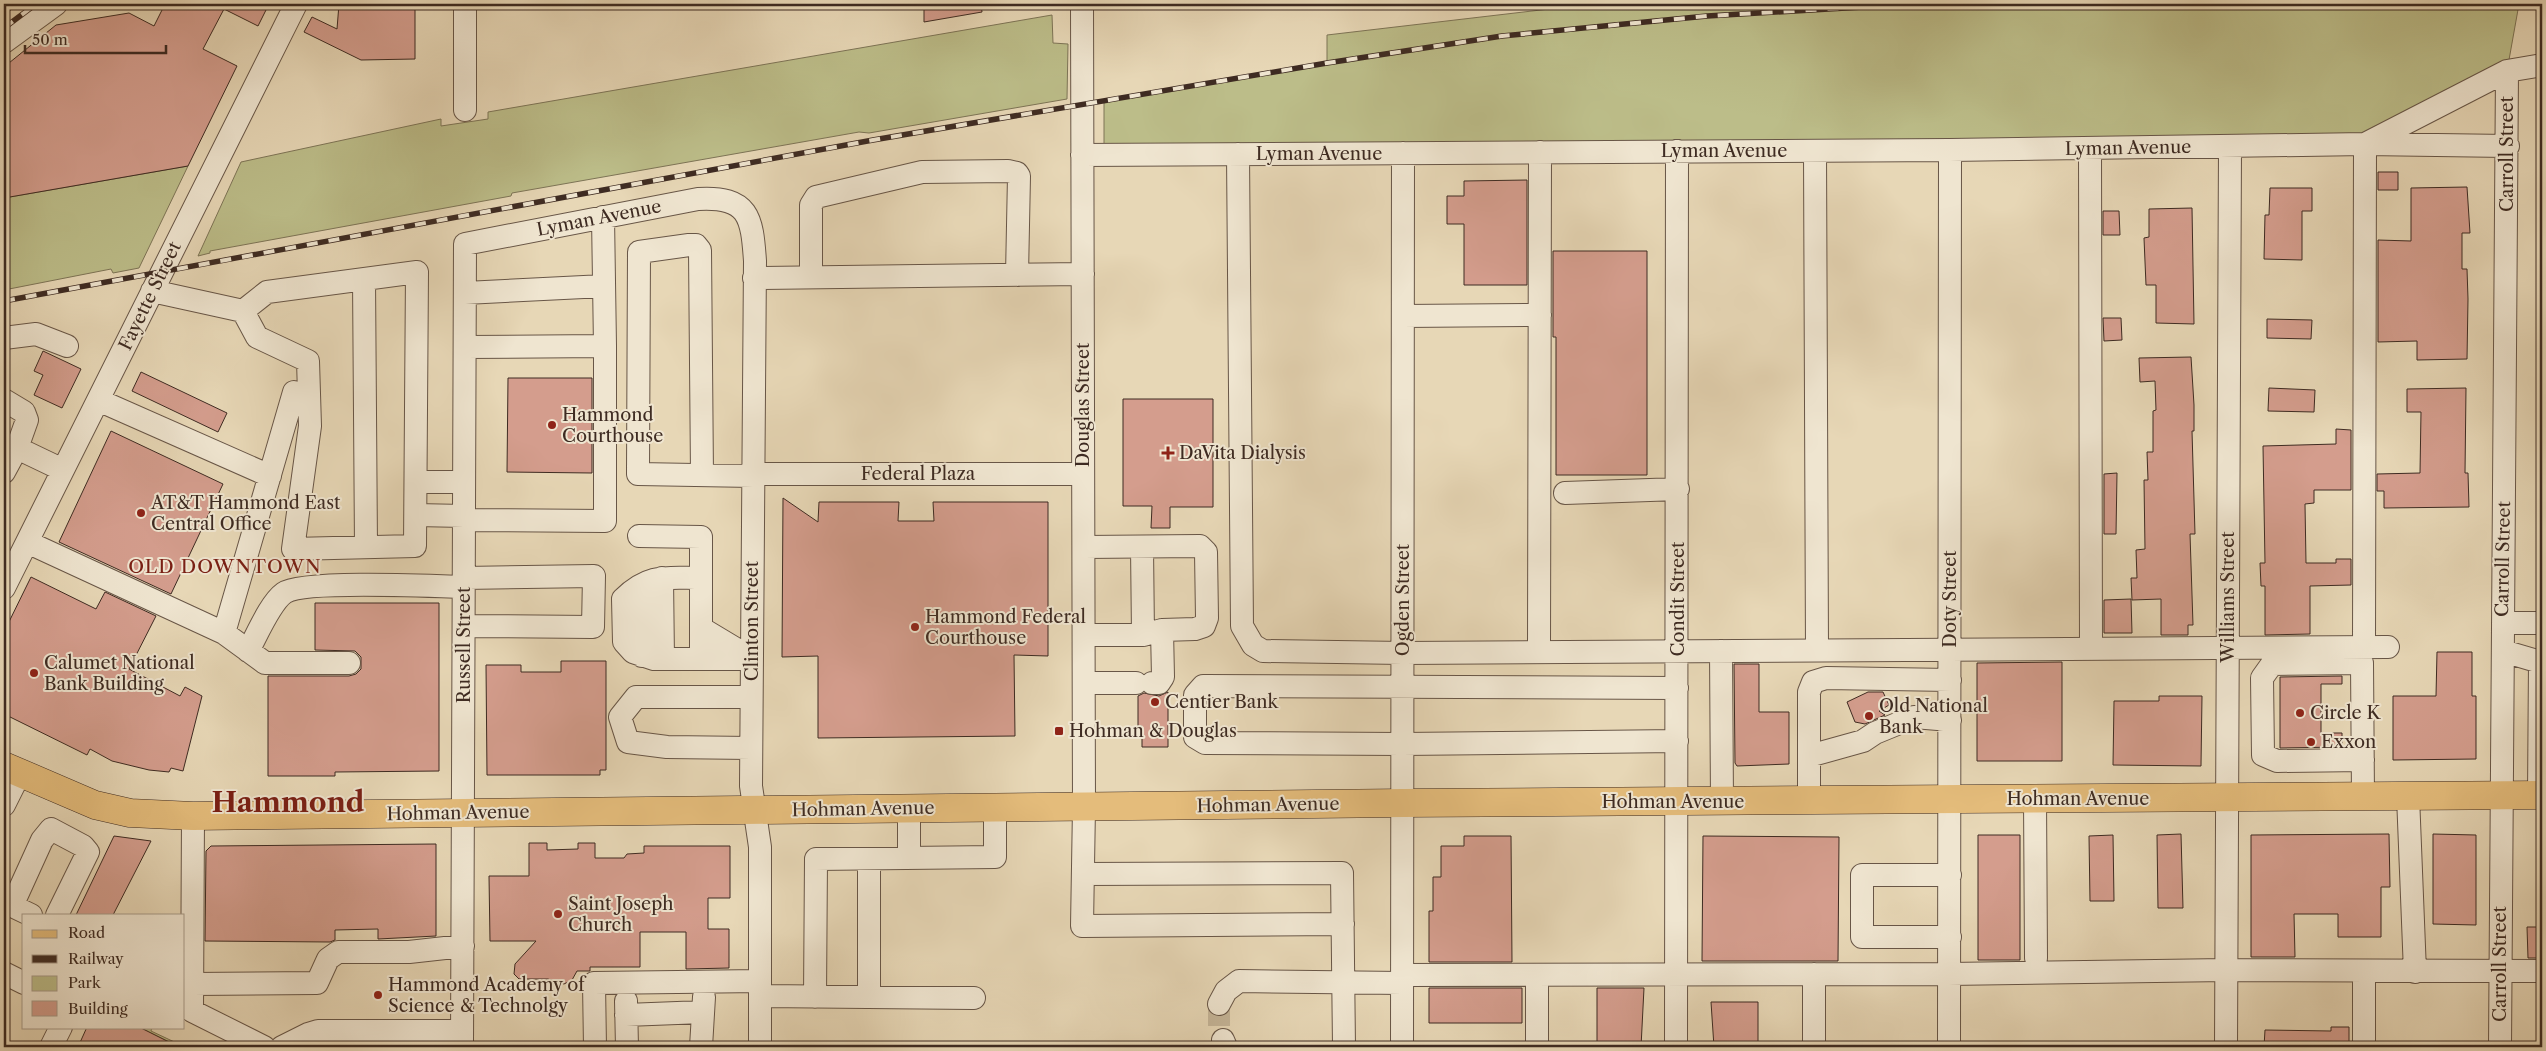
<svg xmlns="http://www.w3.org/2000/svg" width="2546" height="1051" font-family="'Libre Caslon Text',serif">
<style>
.green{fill:#bcbd89;stroke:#7d7456}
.building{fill:#d49d8d;stroke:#3e2b22}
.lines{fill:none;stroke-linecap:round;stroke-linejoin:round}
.minor-tunnel{stroke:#c5b598;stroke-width:22;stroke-dasharray:22 11;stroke-linecap:butt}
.minor-casing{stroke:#685647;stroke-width:24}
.major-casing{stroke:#3e2b22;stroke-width:29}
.minor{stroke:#efe5d0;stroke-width:22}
.major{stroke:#e4bc7b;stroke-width:28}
.rail-casing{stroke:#3e2b22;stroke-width:5.5}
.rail{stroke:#efe5d0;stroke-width:4;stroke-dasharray:11;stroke-linecap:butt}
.poi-dot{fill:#8f2418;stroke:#efe5d0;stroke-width:2}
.labels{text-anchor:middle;stroke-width:4;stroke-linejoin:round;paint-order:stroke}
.street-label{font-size:18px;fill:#3e2b22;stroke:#efe5d0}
.poi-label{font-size:18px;fill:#3e2b22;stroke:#efe5d0;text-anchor:start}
.neighbourhood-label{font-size:19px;letter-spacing:1px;fill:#7a1f14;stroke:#efe5d0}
.town-label{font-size:28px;font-weight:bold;fill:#7a1f14;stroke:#efe5d0}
</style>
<rect width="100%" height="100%" fill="#e7d7b6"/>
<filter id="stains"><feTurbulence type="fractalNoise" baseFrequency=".004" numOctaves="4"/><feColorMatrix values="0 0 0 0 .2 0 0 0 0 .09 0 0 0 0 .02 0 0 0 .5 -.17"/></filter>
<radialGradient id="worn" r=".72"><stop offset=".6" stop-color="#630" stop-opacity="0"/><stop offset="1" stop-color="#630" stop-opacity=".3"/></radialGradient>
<path class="green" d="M1592 4H2519L2507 71 2365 144 1104 155V102L1327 63V35Z
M1052 15 1053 43 1068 44 1067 99 869 133 859 132 512 193 511 196 210 251V253L198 256 241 162 441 119V126L488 119V112Z
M188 166 139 268 113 273 111 269 4 290V198Z
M139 1027H152L151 1031 185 1047H179Z"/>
<path class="building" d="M165 4H269L258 26 224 9 203 49 237 66 188 166 4 198V67L56 25 129 13 154 26Z
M339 4H415V59L361 60 304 32 312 17 337 29Z
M924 4H981L982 12 924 22Z
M2378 172H2398V190H2378Z
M1527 180V285H1464V224H1447V196H1464V181Z
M2467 187 2470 233H2462V269H2467L2468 299 2467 359 2417 360V341L2378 342V240L2411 241V188Z
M2270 188H2312V211H2302V260L2264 259 2265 215H2269Z
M2192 208 2194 324 2156 323V285H2146L2144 238 2149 237V209Z
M2103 211H2119L2120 235H2103Z
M1553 251H1647V475H1556V337H1553Z
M2103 318H2121L2122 340 2104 341Z
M2267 319 2312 320 2311 339 2267 338Z
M43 351 81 369 62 408 34 395 43 375 34 371Z
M2191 357 2194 405V431H2192L2195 534H2190L2193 625H2188V635H2161V599L2132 600 2131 578H2137L2136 550 2145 549 2144 480H2148L2147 452H2153V411L2156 410 2155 381 2140 382 2139 358Z
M141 372 227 413 218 432 132 391Z
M508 378H592V473L507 472Z
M2269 388 2315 390 2314 412 2268 411Z
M2466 388 2465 473H2468L2469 507 2384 508V491H2377V474L2420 473 2421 412H2407V389Z
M1123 399H1213V507H1170V528H1151L1152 506H1123Z
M2336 429 2351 430V490H2314V503L2305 504 2306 563H2336V559H2351V585L2310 586V634L2265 635V586H2261L2260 563H2265L2263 446 2336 444Z
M111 431 223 484 171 594 59 542Z
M2117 473 2116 534H2104V474Z
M783 498 818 522 819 502H899L898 521H934L933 502H1048V656L1014 655 1015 736 818 738V656L782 657Z
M31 577 96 609 105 592 156 616 129 669 180 696 185 687 202 696 183 771 171 768 169 772 149 770 112 761 90 749 87 755 4 714V632Z
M2131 599 2132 633H2104V600Z
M315 603H439V771L335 772V776H268V676H349L356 674 361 669V657L355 651 315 650Z
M2437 652H2472V696H2476V759L2393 760V696H2436Z
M561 661H606V770H600V775H487L486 665H521V672H561Z
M2062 662V761H1977V663Z
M1734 664H1759V712H1789V764L1737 766 1735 763Z
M2342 676V684H2321V733H2342V747L2280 748V677Z
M1168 692V747H1142V726H1138V696L1144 693 1159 696Z
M1868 692H1883L1889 705 1879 711 1885 715 1865 724 1855 722 1847 702Z
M2159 696H2202L2201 766 2113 765 2114 701H2159Z
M2181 834 2183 908H2158L2157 835Z
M2389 834 2390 887H2381V937H2338V914H2294L2295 957H2251V835Z
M2433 834 2476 835V925L2433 924Z
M1978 835H2020V960H1978Z
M2113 835 2114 901H2090L2089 836Z
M114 836 151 841 113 915H76Z
M1464 836H1511L1512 962H1429V911H1433V877H1441V846H1464Z
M1703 836 1839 837 1838 961H1702Z
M529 843H547V850L578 849V843H595V858H624L627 854 644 853V846H730V898H708V929H729V968L686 969V932H640V967H590V971H577L572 980 564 984 548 979H519L514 974 515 964 536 941H490L489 876H529Z
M436 844V936L378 939V929L335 930V940L330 942 205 941 206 851 211 846Z
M2527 927H2542V958H2528Z
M1429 988H1522V1023H1429Z
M1597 988H1644L1641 1047H1597Z
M1711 1002H1758V1047H1714Z
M87 1027H139L179 1047H78Z
M2331 1027H2349V1047H2264L2265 1030 2331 1031Z"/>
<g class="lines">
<path class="minor-tunnel" d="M1219 1004V1031L1223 1040"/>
<g class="minor-casing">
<path id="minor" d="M465 4V110
M1082 4 1084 807 1082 926 1343 924
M4 42 56 4
M2090 148 2091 649
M1815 151 1817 650
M1238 154 1242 626 1253 645 1263 651 1403 653 2388 647
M1082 155 1950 150 2365 144 2508 146
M811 277V205L816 197 922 172 1008 171 1017 173 1019 176 1017 275
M754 278 1083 274
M364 279 366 547
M152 291 243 311 267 292 417 272 415 546 293 549 310 426 308 361 257 337 243 311
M465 293 604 286
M1403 316 1540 315
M4 338 36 334 67 346
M465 347 605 346 603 217
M4 400 24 412 27 420 17 448
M98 400 270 476
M4 472 17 448 63 470
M753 474H1083
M702 475 700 250 696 245H689L639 252 638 474 753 476
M416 482H464
M1565 493 1678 489
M416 515 464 516
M464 520 605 521V346
M639 536 701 537V659
M27 542 224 633 265 663H349
M1084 547 1200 546 1206 552 1207 618 1204 626 1195 629 1162 630 1143 635H1084
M1142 547 1143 635
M464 578 594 576 593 627 464 626
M662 578 663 659
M701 578C667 578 649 573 623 599L624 642 633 652 654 659H751
M642 585V656
M4 588 296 4
M2503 623H2542
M701 628 751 658
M224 633 294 392
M2364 647 2365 144 2507 71 2542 65
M248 651C257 635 270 603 284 593 302 580 434 586 464 587
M1721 651 1722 802
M2503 651 2540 662 2539 795
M1539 652 1540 152
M1084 683H1136
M1152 683H1159L1163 677 1162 630
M1677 741 1402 744 1205 743 1195 737V695L1203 686 1677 688
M751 748 667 747 628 742 620 717 636 697H751
M1809 756 1863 741 1875 733 1914 717 1950 720
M2363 760 2277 761 2263 755 2262 678 2272 664 2362 663 2363 797
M2408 796 2415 972
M2035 799 2036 958
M1809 801V692L1813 682 1826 678 1950 680
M4 805 20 773
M909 808V858
M193 816 192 1011 264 1047
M1083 874 1342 873 1344 1047
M1950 875H1862V937H1950
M4 902 31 915
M12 906 42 840 51 829 83 846 88 852 57 915
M4 973 24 983
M1814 974V1047
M1402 975 1949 974 2226 970 2542 971
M192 984 317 983 328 959 338 952H409L463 946
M760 996 974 998
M815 997 816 859 995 857V808
M869 997V859
M626 1001 627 1047
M1219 1004 1226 991 1239 981 1402 983
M626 1015 703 1012
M1223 1040 1226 1047
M51 1047 61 1027
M282 1047 308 1034 318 1031H462
M462 1047 465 244 698 199C749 196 752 217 755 261L751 786 760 847V1047
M595 1047 594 983 760 981
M701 1047 704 997
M1402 1047 1403 153
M1537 1047V975
M1676 1047 1677 151
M1949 1047 1950 150
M2226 1047 2230 147
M2364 1047V972
M2500 1047 2507 71"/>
</g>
<g class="major-casing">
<path id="major" d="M4 766 95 805 130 813 193 816 1402 803 2542 795"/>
</g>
<use href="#minor" class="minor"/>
<use href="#major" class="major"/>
<g class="rail-casing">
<path id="rail" d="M4 12 14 4
M4 28 36 4
M4 301 873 140 1327 63 1502 36 1707 16 1914 4"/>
</g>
<use href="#rail" class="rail"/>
</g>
<g class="poi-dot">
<circle cx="552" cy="425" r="5"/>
<path d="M1165.5 445.5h5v5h5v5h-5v5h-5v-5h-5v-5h5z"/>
<circle cx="141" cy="513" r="5"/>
<circle cx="915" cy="627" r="5"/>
<circle cx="34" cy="673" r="5"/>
<circle cx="1155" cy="702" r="5"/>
<circle cx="2300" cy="713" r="5"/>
<circle cx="1869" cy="716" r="5"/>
<rect x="1054" y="726" width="10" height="10" rx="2.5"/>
<circle cx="2311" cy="742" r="5"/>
<circle cx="558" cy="914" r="5"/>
<circle cx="378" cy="995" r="5"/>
</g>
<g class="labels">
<g class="street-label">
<text transform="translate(2128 148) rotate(-1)" y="6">Lyman Avenue</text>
<text x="1724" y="157">Lyman Avenue</text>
<text x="1319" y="160">Lyman Avenue</text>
<text transform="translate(2507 154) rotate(-90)" y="6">Carroll Street</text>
<text transform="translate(599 218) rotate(-11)" y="6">Lyman Avenue</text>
<text transform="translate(150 296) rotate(-64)" y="6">Fayette Street</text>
<text transform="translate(1083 405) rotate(-90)" y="6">Douglas Street</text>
<text x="918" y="480">Federal Plaza</text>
<text transform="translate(2503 559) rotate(-89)" y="6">Carroll Street</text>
<text transform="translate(2228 597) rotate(-90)" y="6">Williams Street</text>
<text transform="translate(1678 599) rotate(-90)" y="6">Condit Street</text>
<text transform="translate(1950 599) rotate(-90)" y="6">Doty Street</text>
<text transform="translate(1403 600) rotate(-90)" y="6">Ogden Street</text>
<text transform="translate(752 621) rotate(-90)" y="6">Clinton Street</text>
<text transform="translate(464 645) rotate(-90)" y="6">Russell Street</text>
<text x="2078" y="805">Hohman Avenue</text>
<text x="1673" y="808">Hohman Avenue</text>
<text transform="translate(1268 805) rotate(-1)" y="6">Hohman Avenue</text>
<text transform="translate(863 809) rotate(-1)" y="6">Hohman Avenue</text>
<text transform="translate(458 813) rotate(-1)" y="6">Hohman Avenue</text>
<text transform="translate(2500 964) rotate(-90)" y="6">Carroll Street</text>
</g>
<g class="poi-label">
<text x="562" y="421">Hammond<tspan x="562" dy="21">Courthouse</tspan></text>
<text x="1179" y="459">DaVita Dialysis</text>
<text x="151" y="509">AT&amp;T Hammond East<tspan x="151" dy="21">Central Office</tspan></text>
<text x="925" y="623">Hammond Federal<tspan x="925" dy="21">Courthouse</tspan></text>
<text x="44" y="669">Calumet National<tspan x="44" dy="21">Bank Building</tspan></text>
<text x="1165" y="708">Centier Bank</text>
<text x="1879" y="712">Old National<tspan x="1879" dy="21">Bank</tspan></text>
<text x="2310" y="719">Circle K</text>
<text x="1069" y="737">Hohman &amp; Douglas</text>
<text x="2321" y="748">Exxon</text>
<text x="568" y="910">Saint Joseph<tspan x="568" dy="21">Church</tspan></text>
<text x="388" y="991">Hammond Academy of<tspan x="388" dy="21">Science &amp; Technolgy</tspan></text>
</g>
<g class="neighbourhood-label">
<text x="225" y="573">OLD DOWNTOWN</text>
</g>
<g class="town-label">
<text x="288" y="812">Hammond</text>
</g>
</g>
<rect width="2546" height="1051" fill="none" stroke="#e7d7b6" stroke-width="20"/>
<rect x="5" y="5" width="2536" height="1041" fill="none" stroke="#3e2b22" stroke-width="2.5"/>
<rect x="10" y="10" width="2526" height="1031" fill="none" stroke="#3e2b22"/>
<rect x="22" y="914" width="162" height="115" fill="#efe5d0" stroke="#a89b8a"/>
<rect x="32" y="930" width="25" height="8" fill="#e4bc7b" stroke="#a89b8a"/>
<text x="68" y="938" font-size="15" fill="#3e2b22">Road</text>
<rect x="32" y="955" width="25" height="8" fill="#3e2b22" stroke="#a89b8a"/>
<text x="68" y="964" font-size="15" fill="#3e2b22">Railway</text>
<rect x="32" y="976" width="25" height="15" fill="#bcbd89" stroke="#a89b8a"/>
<text x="68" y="988" font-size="15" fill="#3e2b22">Park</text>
<rect x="32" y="1001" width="25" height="15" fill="#d49d8d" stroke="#a89b8a"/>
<text x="68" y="1014" font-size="15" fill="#3e2b22">Building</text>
<path d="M25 45v8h141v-8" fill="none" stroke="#3e2b22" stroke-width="2.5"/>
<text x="32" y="45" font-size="15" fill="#3e2b22" stroke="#efe5d0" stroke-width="4" paint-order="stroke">50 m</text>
<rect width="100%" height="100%" filter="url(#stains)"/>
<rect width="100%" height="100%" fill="url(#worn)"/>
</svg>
